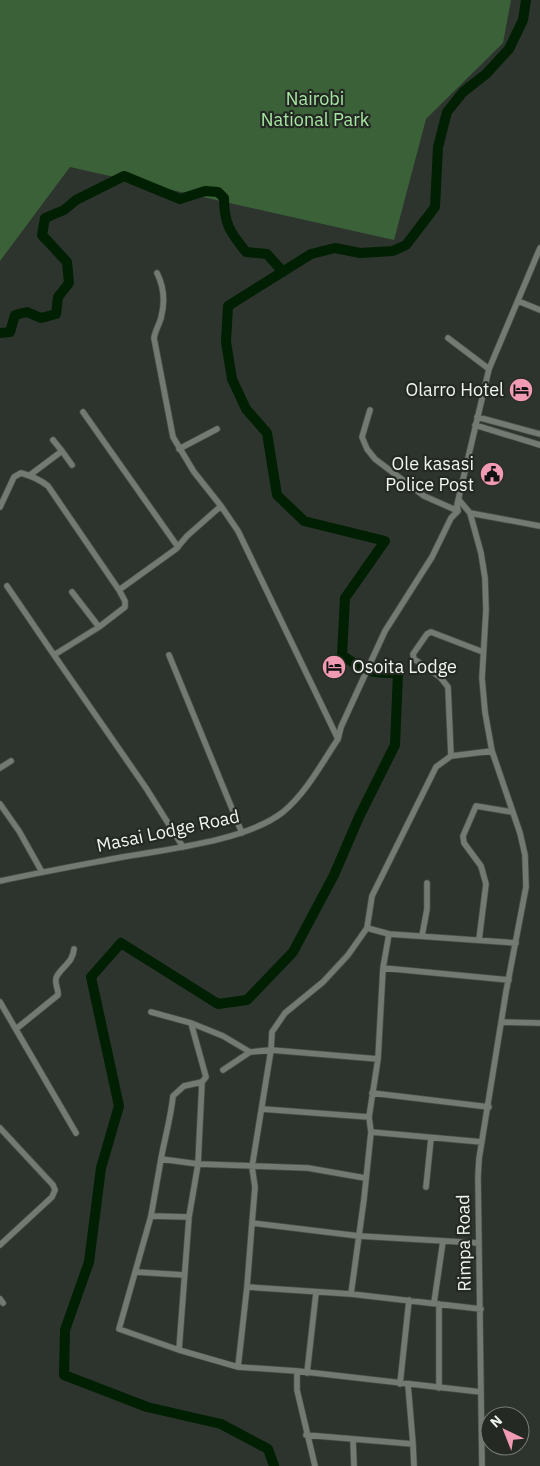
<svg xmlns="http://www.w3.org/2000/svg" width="540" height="1466" font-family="'IBM Plex Sans',sans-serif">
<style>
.green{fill:#3b6139}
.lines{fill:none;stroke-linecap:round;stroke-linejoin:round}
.river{stroke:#011f02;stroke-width:10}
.minor-casing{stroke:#4b4f4a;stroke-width:7}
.minor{stroke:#737a72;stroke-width:5.5}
.labels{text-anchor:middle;stroke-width:4.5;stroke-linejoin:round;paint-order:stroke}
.park-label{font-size:18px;fill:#a7e7a3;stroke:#242a23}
.poi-label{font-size:18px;fill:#f1f5f1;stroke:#242a23;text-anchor:end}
.street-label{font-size:18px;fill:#f1f5f1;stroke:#242a23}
</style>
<rect width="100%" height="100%" fill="#2d342d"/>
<path class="green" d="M0 0H511L503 43 426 119 394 240 70 167 0 261Z"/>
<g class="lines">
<path class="river" d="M0 333 10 332 15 315 27 312 41 318 56 314 58 297 69 283 67 262 42 235 45 218 64 210 76 200 124 176 180 199 205 191 218 192 224 198C224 224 230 232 246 252L267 254 283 272
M274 1466 268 1449 221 1424 147 1407 64 1375 65 1330 89 1262 101 1168 119 1106 91 977 121 943 218 1004 247 1000 293 952 334 875 359 817 395 745 398 673C369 673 366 672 342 655L345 598 385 541 304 521 277 495 267 433 246 409 232 379 226 342 228 306 311 254 335 248 360 253 393 251 406 245 435 207 438 147 447 112 463 92 486 74 509 49 523 20 526 0"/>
<g class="minor-casing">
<path id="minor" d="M157 273C164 287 165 303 161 318 159 325 155 331 154 338L173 437 194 472 221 506 238 531 338 739
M518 301 540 310
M448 338 489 369
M370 410 362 437 367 449 375 459 424 496 458 511
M83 412 178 547
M477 417 540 434
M475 425 540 445
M179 449 217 429
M62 451 72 465
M30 475 62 451 53 440
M459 500 470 513 481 553 485 578 486 610 482 678 485 712 492 751 520 833 525 855 526 887 506 992 479 1159 478 1177 482 1466
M0 507 14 477 21 473C32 476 39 479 48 486L119 590 125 601V607L99 627 54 655 146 788 183 847
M470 513 540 526
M7 586 54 655
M119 590 176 549 187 536 221 506
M72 592 99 627
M169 655 242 833
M451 756 448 687 440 677 414 659 413 654 427 634 431 632 483 652
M0 768 11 761
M0 804 19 831 42 872
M0 881C37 873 75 866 112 859 160 850 245 842 283 812 306 793 322 763 338 739L341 727 385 631 432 557 451 518 458 511 457 505 489 369 540 248
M367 928 389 934
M422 936 427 909V883
M479 940 486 884 481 866 464 843 463 836 476 806 512 812
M383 968 509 980
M0 1002 76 1133
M151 1012 191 1023 206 1077 202 1082 184 1086 173 1096C171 1117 165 1137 161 1159L198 1164 308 1168 365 1178
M503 1022 540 1023
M191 1023 223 1036 250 1052
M16 1029 58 995C59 989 53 982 57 976 63 966 73 962 74 949
M223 1070 250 1052 271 1050 272 1032 285 1013 323 982 348 955 367 928 372 896 436 767 451 756 492 751
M372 1093 489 1107
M262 1109 369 1117
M0 1128 53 1185 55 1190 52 1197 0 1245
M371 1132 482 1142
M161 1159 151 1216 119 1329 179 1350 238 1367 297 1371 481 1392
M426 1187 431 1138
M151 1216 189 1217
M252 1223 359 1236 479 1243
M136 1272 184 1275
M247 1287 351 1294 481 1309
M351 1294 364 1199 371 1132 369 1117 378 1059 383 968 389 934 516 943
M0 1299 3 1303
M434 1303 443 1241
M439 1304V1388
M179 1350 189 1217 198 1164 202 1082
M238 1367 247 1287 252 1223 255 1187 252 1167 271 1050 378 1059
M297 1371V1390L315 1466
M307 1373 316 1293
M400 1384 409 1300
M408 1385 413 1444 414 1466
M306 1435 413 1444
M353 1439 354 1466"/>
</g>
<use href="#minor" class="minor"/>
</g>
<defs>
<g id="hotel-disc" transform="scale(1.25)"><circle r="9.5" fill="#f19ab3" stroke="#242a23"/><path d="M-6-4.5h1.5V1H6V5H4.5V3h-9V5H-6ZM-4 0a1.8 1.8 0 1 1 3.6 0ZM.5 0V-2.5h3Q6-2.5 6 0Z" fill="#111"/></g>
<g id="civic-disc" transform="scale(1.25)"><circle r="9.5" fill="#f19ab3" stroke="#242a23"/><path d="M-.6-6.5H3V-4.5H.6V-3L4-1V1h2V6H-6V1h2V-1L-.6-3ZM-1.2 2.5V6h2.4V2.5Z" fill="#111"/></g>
</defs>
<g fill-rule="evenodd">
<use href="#hotel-disc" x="521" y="390"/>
<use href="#civic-disc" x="492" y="474"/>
<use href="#hotel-disc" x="334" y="667"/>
</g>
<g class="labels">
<g class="park-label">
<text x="315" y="105">Nairobi<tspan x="315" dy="21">National Park</tspan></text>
</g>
<g class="poi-label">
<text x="504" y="396">Olarro Hotel</text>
<text x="474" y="470">Ole kasasi<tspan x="474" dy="21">Police Post</tspan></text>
<text x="352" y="673" text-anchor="start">Osoita Lodge</text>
</g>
<g class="street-label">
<text transform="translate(168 831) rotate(-12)" y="6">Masai Lodge Road</text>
<text transform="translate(464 1243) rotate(-91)" y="6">Rimpa Road</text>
</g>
</g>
<g transform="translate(505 1431) rotate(317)"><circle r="24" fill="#242a23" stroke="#767b75"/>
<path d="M0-4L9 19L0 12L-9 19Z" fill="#f19ab3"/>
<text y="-8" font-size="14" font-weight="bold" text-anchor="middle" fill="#f1f5f1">N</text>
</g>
</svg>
